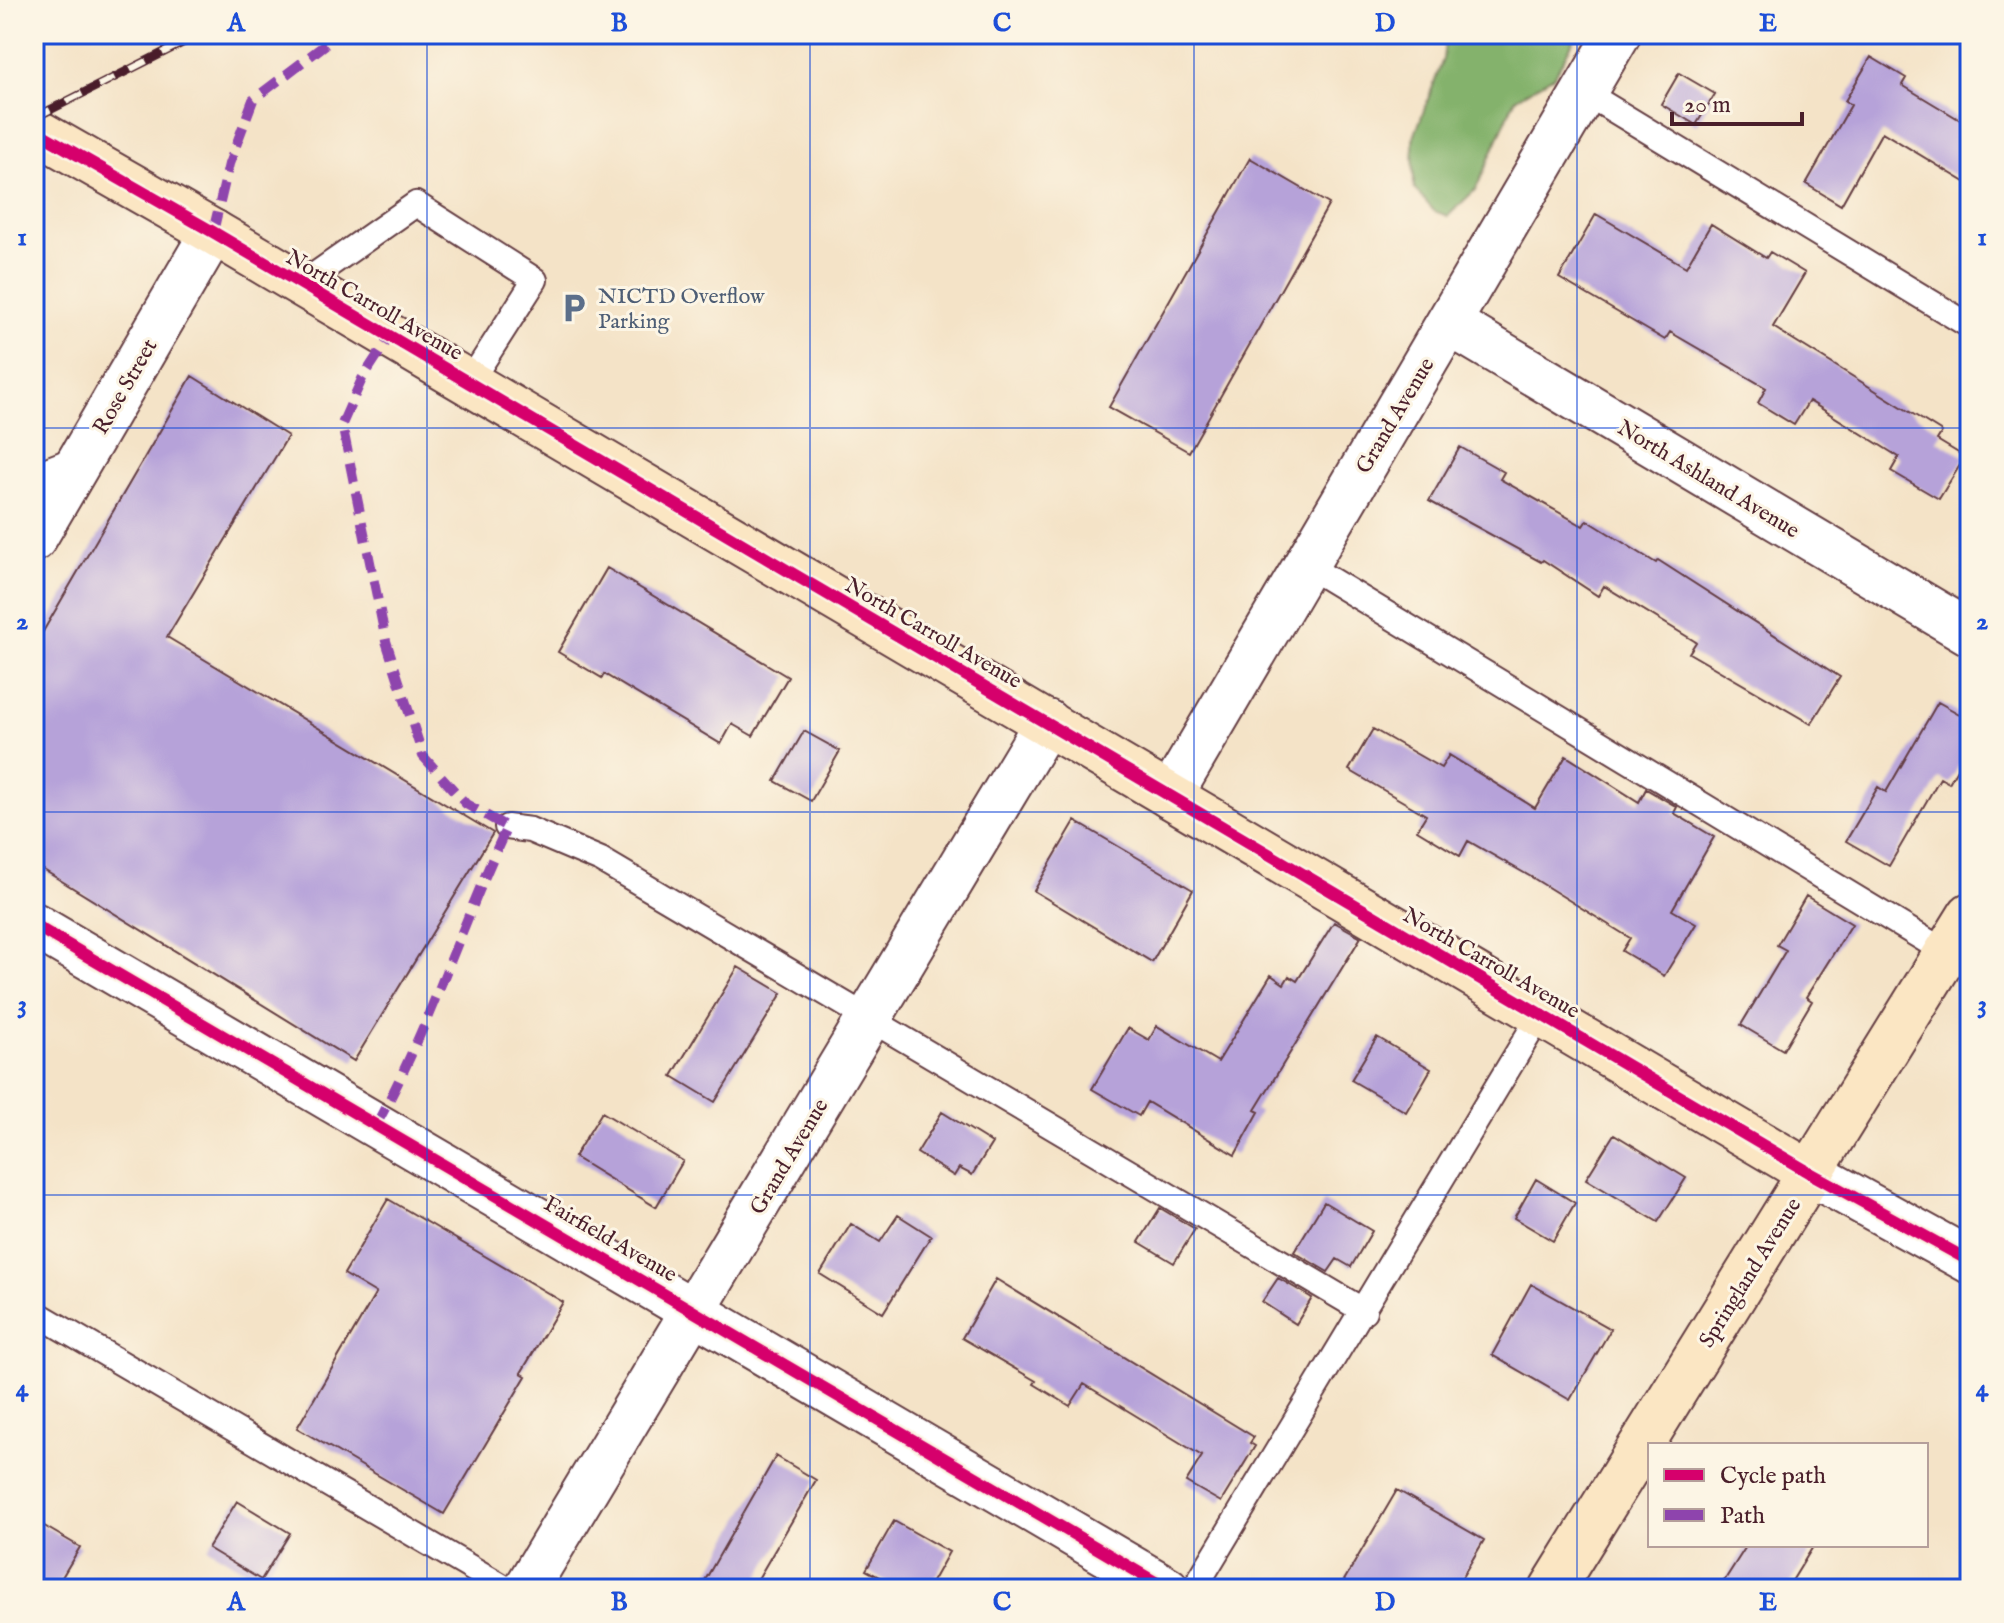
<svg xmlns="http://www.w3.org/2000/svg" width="2004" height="1623" font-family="'IM FELL English',serif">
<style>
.forest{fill:#84b26c;stroke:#67684c;stroke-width:2}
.building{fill:#b6a2d9}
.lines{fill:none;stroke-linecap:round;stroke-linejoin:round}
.lane-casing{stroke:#643c42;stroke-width:28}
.street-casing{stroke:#643c42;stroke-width:48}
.secondary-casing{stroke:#643c42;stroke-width:48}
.lane{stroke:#fff;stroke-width:24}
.street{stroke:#fff;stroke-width:44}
.secondary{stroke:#fbe6c3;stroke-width:44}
.rail-casing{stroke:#4a1f2b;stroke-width:9}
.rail{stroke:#fcf5e5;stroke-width:6;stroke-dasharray:18;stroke-linecap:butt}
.quiet{stroke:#8e44ad;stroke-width:10;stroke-dasharray:20 10;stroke-linecap:butt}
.cycleway-casing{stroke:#fcf5e5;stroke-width:17}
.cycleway{stroke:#d6006c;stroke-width:12}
.grid{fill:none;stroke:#1d4ed8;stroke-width:2;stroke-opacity:0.55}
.labels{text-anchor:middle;stroke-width:6;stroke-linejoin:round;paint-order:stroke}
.service-label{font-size:22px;fill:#4e5e75;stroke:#fcf5e5;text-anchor:start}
.street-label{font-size:22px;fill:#4a1f2b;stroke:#fcf5e5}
.neatline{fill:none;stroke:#1d4ed8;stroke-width:3}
.grid-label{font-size:26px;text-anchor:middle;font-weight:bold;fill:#1d4ed8}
</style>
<rect width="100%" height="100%" fill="#fcf5e5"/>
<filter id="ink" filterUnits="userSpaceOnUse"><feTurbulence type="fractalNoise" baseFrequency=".0125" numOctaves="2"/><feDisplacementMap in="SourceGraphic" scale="16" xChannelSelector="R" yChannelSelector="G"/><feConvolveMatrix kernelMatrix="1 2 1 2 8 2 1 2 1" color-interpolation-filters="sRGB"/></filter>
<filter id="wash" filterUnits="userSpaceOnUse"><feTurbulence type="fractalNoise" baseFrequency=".006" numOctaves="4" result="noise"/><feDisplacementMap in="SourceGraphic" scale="32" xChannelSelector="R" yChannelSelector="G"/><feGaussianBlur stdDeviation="1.8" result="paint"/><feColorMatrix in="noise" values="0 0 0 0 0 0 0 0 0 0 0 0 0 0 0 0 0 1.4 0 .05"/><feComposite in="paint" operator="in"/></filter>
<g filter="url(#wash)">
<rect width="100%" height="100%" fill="#f4e3c7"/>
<path class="forest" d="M1446 34H1577L1555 75 1515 99 1476 189 1448 216 1434 211 1414 188 1413 140 1443 59Z"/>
<g id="blocks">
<path class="building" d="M1871 57 1906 78 1902 85 1970 126V185L1882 132 1841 205 1806 184 1851 105 1845 101Z
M1679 73 1715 94 1696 125 1661 104Z
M1250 158 1329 204 1189 452 1109 407Z
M1596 214 1686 267 1711 224 1766 258 1770 252 1805 273 1773 327 1942 432 1937 440 1965 457 1939 499 1891 471 1899 457 1809 401 1794 425 1758 403 1766 388 1670 332 1665 340 1559 278Z
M192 376 288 436 167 637 493 833 354 1061 34 864V647Z
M1460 447 1504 472 1500 479 1583 526 1587 520 1656 563 1658 560 1840 677 1811 724 1689 653 1696 642 1604 586 1598 596 1543 560 1541 562 1429 501Z
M607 568 788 677 753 736 732 724 721 744 604 674 602 678 558 652Z
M1938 702 1970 720V746L1949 783 1940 778 1889 866 1846 841 1878 787 1886 792Z
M1373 729 1441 768 1449 755 1535 808 1566 756 1639 802 1646 789 1677 807 1674 813 1714 837 1672 910 1696 924 1664 976 1622 951 1630 938 1533 878 1468 841 1460 856 1417 830 1426 815 1349 770Z
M804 731 840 751 811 801 775 781Z
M1075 821 1193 890 1152 962 1034 891Z
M1806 896 1852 924 1806 997 1812 1001 1783 1050 1741 1025 1786 950 1777 945Z
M1334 922 1361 937 1255 1110 1259 1112 1235 1155 1147 1102 1139 1116 1092 1089 1128 1028 1149 1040 1157 1026 1218 1062 1271 975 1284 984 1289 976 1297 981Z
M738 967 782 993 715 1102 672 1076Z
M1377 1037 1431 1069 1406 1112 1351 1080Z
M602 1112 683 1161 656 1207 574 1157Z
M942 1112 992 1143 972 1175 959 1168 954 1176 917 1153Z
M1614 1134 1686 1178 1658 1222 1586 1179Z
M1536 1179 1575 1203 1553 1241 1514 1218Z
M388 1199 563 1302 521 1373 526 1376 444 1514 297 1428 376 1293 344 1274Z
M1324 1202 1372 1231 1351 1267 1337 1259 1328 1272 1294 1252Z
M1160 1208 1195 1229 1174 1263 1139 1242Z
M898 1215 931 1236 883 1313 820 1274 851 1224 880 1242Z
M1278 1278 1312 1298 1296 1324 1262 1302Z
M996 1279 1254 1437 1250 1443 1255 1446 1221 1502 1186 1482 1202 1456 1084 1384 1070 1406 1034 1384 1036 1381 962 1338Z
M1531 1284 1611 1329 1570 1400 1492 1355Z
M776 1456 816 1480 752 1589H700Z
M1397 1490 1484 1540 1455 1589H1339Z
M237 1501 290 1533 261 1580 208 1548Z
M34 1520 80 1547 55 1589H34Z
M894 1521 949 1552 928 1589H901L866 1570Z
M1747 1545H1814L1787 1589H1719Z"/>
</g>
</g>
<g filter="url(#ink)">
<use href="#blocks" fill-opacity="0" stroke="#643c42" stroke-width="2"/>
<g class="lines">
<g class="lane-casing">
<path id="lane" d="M1584 92 1970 326
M302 284 416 204 535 280 469 383
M34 475 80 457
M1306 565 1947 953
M507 827 530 830 601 860 1364 1311
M34 1312 507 1589
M1194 1589 1541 1014"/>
</g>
<g class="street-casing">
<path id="street" d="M1449 323 1970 633
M34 539 213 232
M1170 796 1618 34
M34 925 1167 1589
M1810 1173 1970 1261
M526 1589 1047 722"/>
</g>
<g class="secondary-casing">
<path id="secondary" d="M34 130 213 232 1810 1173
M1552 1589 1970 915"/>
</g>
<use href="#lane" class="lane"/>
<use href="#street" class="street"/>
<use href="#secondary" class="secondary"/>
<g class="rail-casing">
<path id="rail" d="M34 118 200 34"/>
</g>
<use href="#rail" class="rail"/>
<path class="quiet" d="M213 232 229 164 253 100 339 34
M376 1125C429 1029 461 925 507 827L466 804 423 756 386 641 342 424 362 379 390 336"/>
<g class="cycleway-casing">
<path id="cycleway" d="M34 130 213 232 1810 1173 1970 1261
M34 925 1167 1589"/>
</g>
<use href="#cycleway" class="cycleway"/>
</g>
</g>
<path class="grid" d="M427 34V1589M810 34V1589M1194 34V1589M1577 34V1589M34 428H1970M34 812H1970M34 1195H1970"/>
<defs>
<g id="parking-bare" transform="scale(2.4)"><path d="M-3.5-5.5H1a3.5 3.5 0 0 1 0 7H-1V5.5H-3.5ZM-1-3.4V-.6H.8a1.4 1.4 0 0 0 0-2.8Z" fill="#5c6f8a" stroke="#fcf5e5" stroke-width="2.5" paint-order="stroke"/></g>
</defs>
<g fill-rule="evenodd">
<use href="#parking-bare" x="574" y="308"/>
</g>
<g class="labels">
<g class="service-label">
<text x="598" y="303">NICTD Overflow<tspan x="598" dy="25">Parking</tspan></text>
</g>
<g class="street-label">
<text transform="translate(375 304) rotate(30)" y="8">North Carroll Avenue</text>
<text transform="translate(124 386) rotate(-60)" y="8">Rose Street</text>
<text transform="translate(1394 415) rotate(-59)" y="8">Grand Avenue</text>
<text transform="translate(1709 478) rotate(31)" y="8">North Ashland Avenue</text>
<text transform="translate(934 632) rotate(30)" y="8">North Carroll Avenue</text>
<text transform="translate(1492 962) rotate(30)" y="8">North Carroll Avenue</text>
<text transform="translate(788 1156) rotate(-59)" y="8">Grand Avenue</text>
<text transform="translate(611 1238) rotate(30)" y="8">Fairfield Avenue</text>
<text transform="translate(1749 1272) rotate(-58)" y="8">Springland Avenue</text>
</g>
</g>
<rect width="2004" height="1623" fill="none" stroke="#fcf5e5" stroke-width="88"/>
<rect x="1648" y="1443" width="280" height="104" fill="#fcf5e5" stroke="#b59f9b" stroke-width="2"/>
<rect x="1664" y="1469" width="40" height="12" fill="#d6006c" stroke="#b59f9b" stroke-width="2"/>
<text x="1720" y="1483" font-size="24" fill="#4a1f2b">Cycle path</text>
<rect x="1664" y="1509" width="40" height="12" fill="#8e44ad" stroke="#b59f9b" stroke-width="2"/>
<text x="1720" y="1523" font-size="24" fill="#4a1f2b">Path</text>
<path d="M1672 112v12h130v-12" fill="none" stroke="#4a1f2b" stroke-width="4"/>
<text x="1684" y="112" font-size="24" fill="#4a1f2b" stroke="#fcf5e5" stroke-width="6" paint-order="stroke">20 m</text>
<rect x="44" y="44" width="1916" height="1535" class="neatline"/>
<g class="grid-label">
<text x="236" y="31">A</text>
<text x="619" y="31">B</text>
<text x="1002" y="31">C</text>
<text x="1385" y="31">D</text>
<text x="1768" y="31">E</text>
<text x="22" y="245">1</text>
<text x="1982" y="245">1</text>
<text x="22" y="629">2</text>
<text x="1982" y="629">2</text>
<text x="22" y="1012">3</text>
<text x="1982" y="1012">3</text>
<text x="22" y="1396">4</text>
<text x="1982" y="1396">4</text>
<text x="236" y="1610">A</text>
<text x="619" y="1610">B</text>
<text x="1002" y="1610">C</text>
<text x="1385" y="1610">D</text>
<text x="1768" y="1610">E</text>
</g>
</svg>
